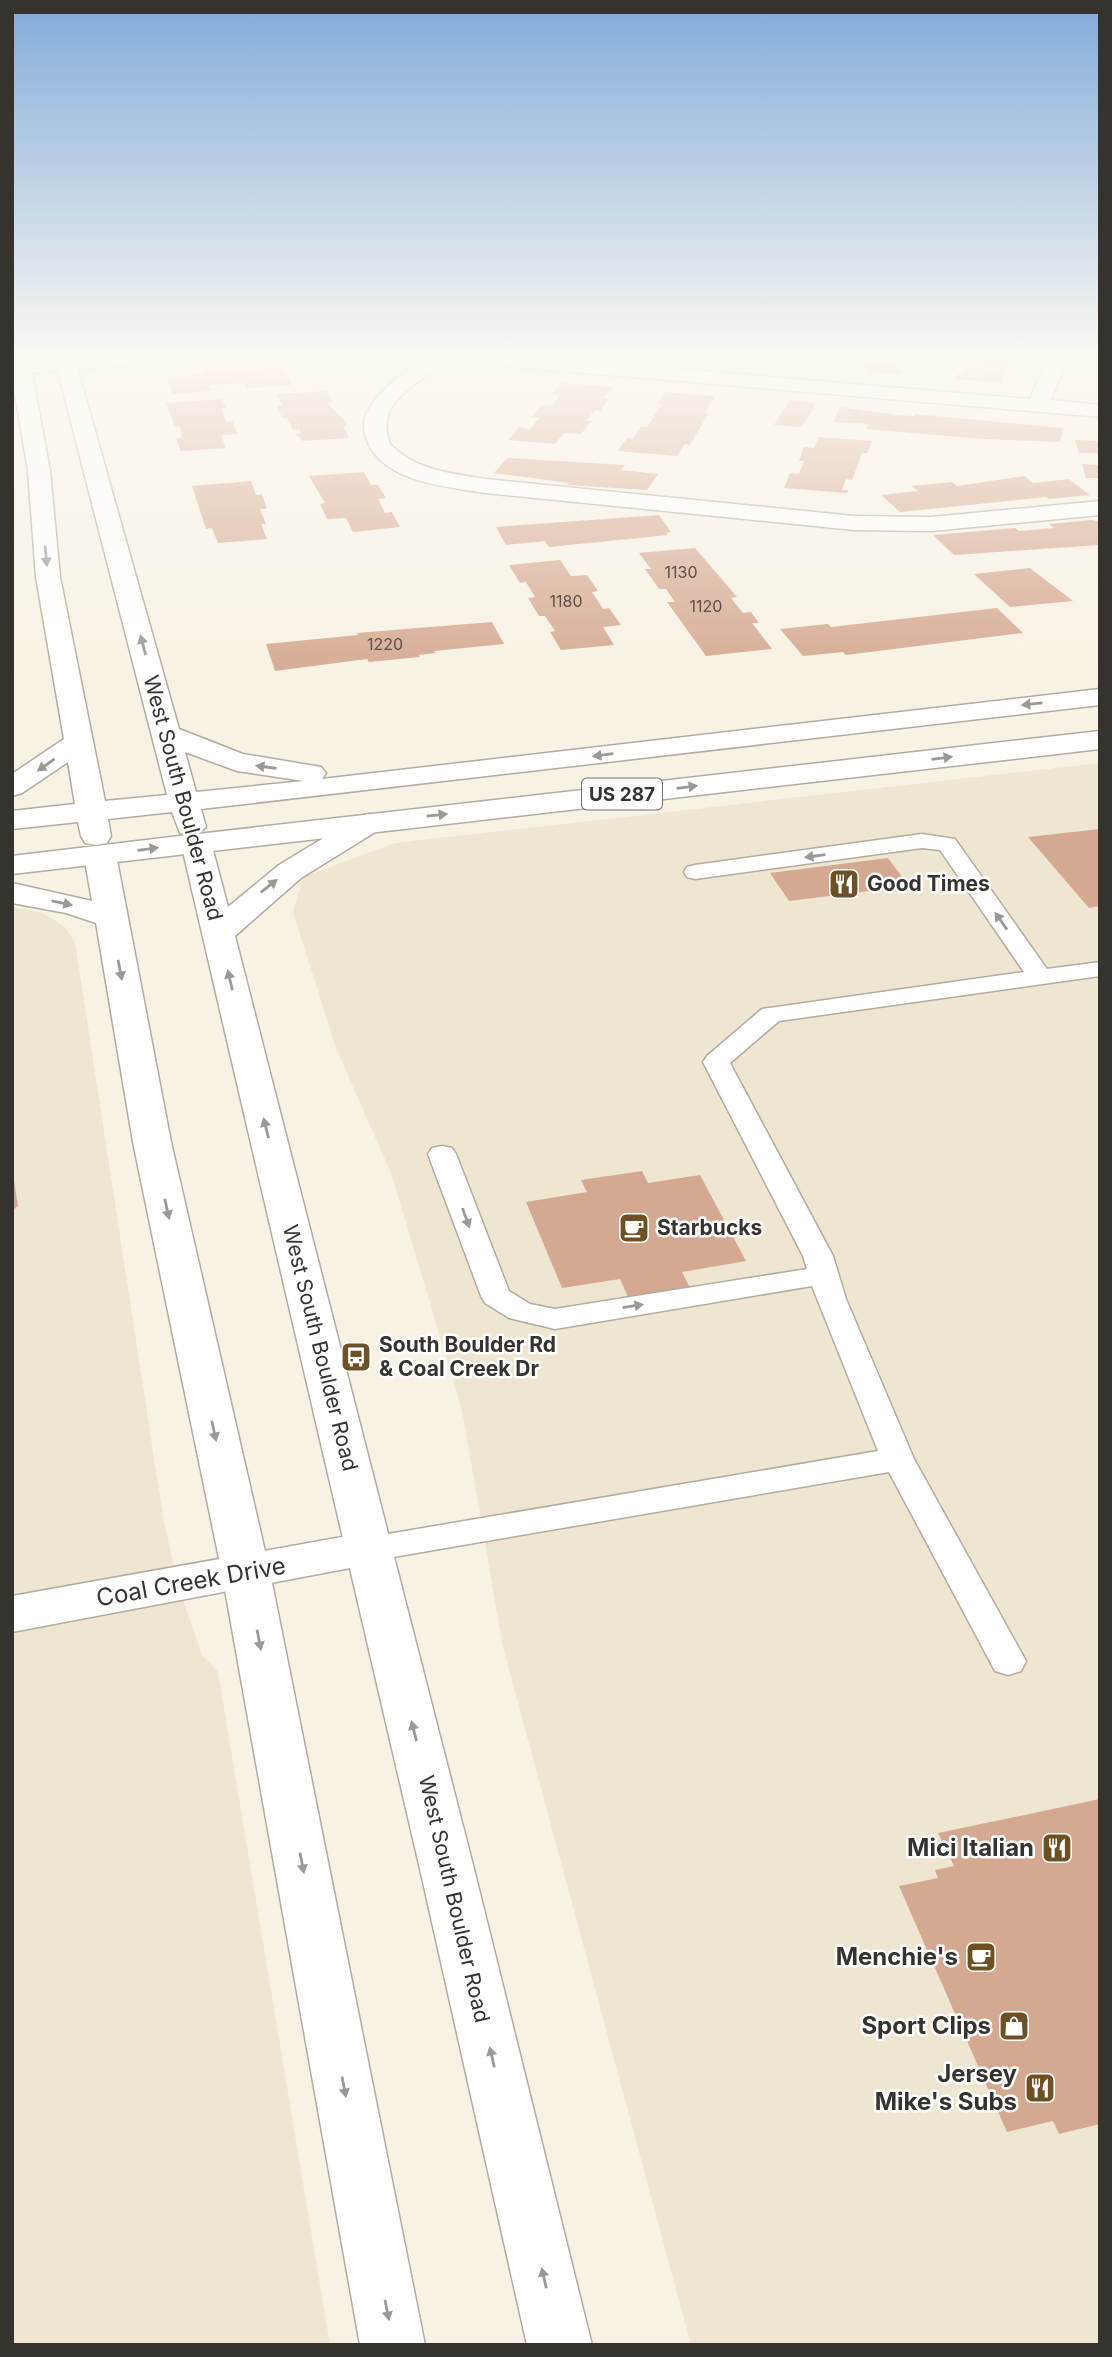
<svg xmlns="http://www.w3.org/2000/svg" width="1112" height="2357" font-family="Inter,sans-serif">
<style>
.built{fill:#efe6d1}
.building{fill:#d5a991}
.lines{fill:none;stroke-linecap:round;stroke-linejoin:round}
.service-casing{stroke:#b2ac9f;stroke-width:3}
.minor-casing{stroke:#b2ac9f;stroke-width:3}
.secondary-casing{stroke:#b2ac9f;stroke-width:3}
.primary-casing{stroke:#b2ac9f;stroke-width:3}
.service{fill:#fff;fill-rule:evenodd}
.minor{fill:#fff;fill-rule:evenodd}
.secondary{fill:#fff;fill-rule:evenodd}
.primary{fill:#fff;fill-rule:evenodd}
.oneway{fill:#9a9996}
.labels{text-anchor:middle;stroke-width:5;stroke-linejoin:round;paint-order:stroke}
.far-number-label{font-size:16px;fill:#5e5047}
.shield{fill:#fff;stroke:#72706d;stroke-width:2}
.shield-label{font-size:19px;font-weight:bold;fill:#36332e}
.street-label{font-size:21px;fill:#36332e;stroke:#fff}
.poi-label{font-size:21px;font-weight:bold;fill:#36332e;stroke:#fff;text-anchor:start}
.near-street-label{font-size:24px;fill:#36332e;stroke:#fff}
.near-poi-label{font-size:24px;font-weight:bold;fill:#36332e;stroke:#fff;text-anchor:end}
</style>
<rect width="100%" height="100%" fill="#f8f2e4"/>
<path class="built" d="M1100 763V2345H691L503 1647 462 1410 391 1173 336 1048 293 912 303 877 395 843Z
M12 907 43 913 65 927 75 942 163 1517 178 1585 202 1655 218 1672 330 2345H12Z"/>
<path class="building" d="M719 356H760L756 361Z
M979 356H1005L1004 358H1009L1008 361 1013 362 1010 368 959 363 966 358 978 359Z
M864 358 901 362 897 369 905 370 901 375 868 372 871 368 859 367Z
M284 367 292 385 246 388 244 383 209 385 211 391 173 394 167 377 205 374 204 371Z
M966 367 1005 370 1000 383 955 379 957 374H962Z
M561 383 613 387 604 398 609 399 600 411 595 410 586 421H591L581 434 564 433 555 444 508 440 519 427 530 429 539 418 531 417 541 405 551 406 560 395 552 394Z
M327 391 333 402 327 403 343 419 347 426H343L349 438 303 441 296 434H301L299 429 293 430 287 418H282L277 406H282L277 394Z
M665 392 715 396 705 413H709L690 445 685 444 677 456 618 451 627 438 633 439 641 426 647 427 662 404 658 403Z
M222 399 226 408H221L226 422 232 421 238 434 221 435 226 448 181 451 176 438H182L181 431 179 426 175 427 166 403Z
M790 400 817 403 802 427 774 425Z
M840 407 897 415 914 416 915 414 1064 428 1060 442 983 439 866 429 868 424 833 422Z
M819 437 872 441 867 453H862L852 480 846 479 842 490H848L847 493 784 488 790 473 799 474 804 461H799L804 447 814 448Z
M1075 440 1100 441V453H1079Z
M507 458 625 465 621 470 658 474 647 490 567 485 569 483 494 473Z
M1082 464 1100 465V478H1086Z
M364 472 371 485H378L386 498 378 499 385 513 392 512 400 527 353 532 346 518 327 519 320 504 325 503 309 476Z
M1025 476 1033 483 1069 479 1090 495 1049 499 1046 497 900 512 881 495 918 491 911 486 952 482 957 486Z
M251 481 256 495 262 494 267 509H260L266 524H261L267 539 218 543 212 528 206 529 192 486Z
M659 515 671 532 666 533 668 535 549 547 545 541 506 545 496 527Z
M1092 520 1100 522V545L954 555 933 535 1015 528 1019 531 1054 528 1049 524Z
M695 548 737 597 731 598 743 613 751 612 759 623H752L772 649 706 656 667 602H675L666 589H659L645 569H651L639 553Z
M560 560 571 576 587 575 598 591 592 592 603 609 609 608 621 625 603 627 614 645 561 650 550 632 555 631 545 616H539L528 598 535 597 526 582 520 583 509 565Z
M1030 568 1073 601 1010 607 974 574Z
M997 608 1023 633 846 655 843 652 803 656 780 629 828 624 831 627Z
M492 622 504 644 434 651 436 653 419 655 420 657 369 662 367 659 275 671 266 644 358 635 357 633Z
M1100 829V906L1089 908 1028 837Z
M888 858 909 886 789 901 770 873Z
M12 1168 18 1206 12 1211Z
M642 1171 648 1183 700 1175 746 1261 682 1272 693 1294 631 1304 620 1279 562 1288 526 1202 587 1192 581 1180Z
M1100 1799V2124L1059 2134 1053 2121 1007 2132 899 1886 938 1878 935 1870 954 1866 938 1833Z"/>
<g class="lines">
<g class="service-casing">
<path id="service" d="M922 834 955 839 1047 969 1100 962V976L779 1021 730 1063 833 1256 846 1299 914 1459 1026 1661 1021 1671 1008 1675 995 1671 889 1472 370 1561 358 1558 353 1549 358 1540 370 1537 878 1451 812 1286 555 1329 509 1318 485 1303 481 1296 428 1154 432 1148 442 1146 452 1148 456 1154 509 1291 530 1304 555 1309 807 1269 803 1256 703 1062 707 1056 762 1009 1024 972 940 850 922 848 695 879 687 877 684 872 687 867 695 865Z"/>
</g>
<g class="minor-casing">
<path id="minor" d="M94 356H183L180 360 173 362 12 374V362Z
M425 356H525L1030 399 1048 356H1100V364L1066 362 1051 400 1100 405V417L456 362 446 357C423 387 373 396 390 444 414 470 453 474 486 479L854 516 931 517 1100 501V515L931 531 854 530 486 493C448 487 379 482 366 437 362 427 364 416 370 407 383 386 406 371 425 356Z
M370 1532 387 1537 393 1549 387 1561 12 1632V1596Z"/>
</g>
<g class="secondary-casing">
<path id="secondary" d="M369 814 380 817 384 823 380 829 301 878 235 936 474 1869 592 2345H527L420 1869 181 843 185 836 196 834 207 836 211 843 228 907 279 865 358 817Z
M100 846 111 848 116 855 171 1142 270 1573 425 2345H360L222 1573 133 1142 96 923 66 913 12 903V883L92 901 84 855 89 848Z"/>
</g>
<g class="primary-casing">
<path id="primary" d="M12 356H29L50 471 60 577 105 801 167 795 54 356H74L179 729 243 754 321 767 326 773 322 779 1100 689V705L201 809 206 827 198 834 1100 731V749L12 874V856L188 835 180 833 172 812 108 819 111 836 107 843 96 845 85 843 81 836 78 822 12 829V811L75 804 68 762 22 793 12 796V774L64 739 36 577 28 471 12 376ZM185 752 237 771 304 781 196 792Z"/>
</g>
<use href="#service" class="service"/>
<use href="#minor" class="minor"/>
<use href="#secondary" class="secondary"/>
<use href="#primary" class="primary"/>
</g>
<defs><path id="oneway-solid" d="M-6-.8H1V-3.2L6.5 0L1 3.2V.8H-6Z" transform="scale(1.75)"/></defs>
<g class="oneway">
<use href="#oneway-solid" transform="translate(46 556) rotate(85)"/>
<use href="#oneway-solid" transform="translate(143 645) rotate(-105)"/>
<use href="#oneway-solid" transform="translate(1032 704) rotate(174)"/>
<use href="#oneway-solid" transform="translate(603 755) rotate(173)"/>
<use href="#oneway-solid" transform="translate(942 758) rotate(-7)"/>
<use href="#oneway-solid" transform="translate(46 765) rotate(145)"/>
<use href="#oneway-solid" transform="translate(266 767) rotate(-172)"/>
<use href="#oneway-solid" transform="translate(687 787) rotate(-7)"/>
<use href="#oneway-solid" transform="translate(437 815) rotate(-6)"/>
<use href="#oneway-solid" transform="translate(148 849) rotate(-7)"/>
<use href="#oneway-solid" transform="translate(815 856) rotate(172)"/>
<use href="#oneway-solid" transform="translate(269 886) rotate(-38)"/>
<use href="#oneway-solid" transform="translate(62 903) rotate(12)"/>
<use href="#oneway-solid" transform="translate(1001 921) rotate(-125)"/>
<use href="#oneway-solid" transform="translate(120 970) rotate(79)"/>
<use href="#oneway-solid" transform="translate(230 980) rotate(-103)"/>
<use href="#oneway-solid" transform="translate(266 1128) rotate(-104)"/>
<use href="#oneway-solid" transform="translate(167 1209) rotate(78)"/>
<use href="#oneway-solid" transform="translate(466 1218) rotate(70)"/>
<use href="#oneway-solid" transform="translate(633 1306) rotate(-9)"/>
<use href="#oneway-solid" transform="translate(214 1431) rotate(78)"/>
<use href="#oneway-solid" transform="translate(259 1640) rotate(79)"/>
<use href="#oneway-solid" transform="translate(414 1731) rotate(-104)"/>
<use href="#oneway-solid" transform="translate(302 1863) rotate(79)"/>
<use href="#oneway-solid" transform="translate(492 2057) rotate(-103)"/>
<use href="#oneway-solid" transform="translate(344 2087) rotate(79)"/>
<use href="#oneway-solid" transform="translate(544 2278) rotate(-103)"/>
<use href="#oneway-solid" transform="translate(387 2310) rotate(79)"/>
</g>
<linearGradient id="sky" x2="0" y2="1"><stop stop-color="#81abd9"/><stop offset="0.52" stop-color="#fcf9f3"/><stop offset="1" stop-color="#fcf9f3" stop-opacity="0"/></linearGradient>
<rect width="1112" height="686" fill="url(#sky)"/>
<defs>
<g id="restaurant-square" transform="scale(1.575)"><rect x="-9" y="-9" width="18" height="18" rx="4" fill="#6d5023" stroke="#fff"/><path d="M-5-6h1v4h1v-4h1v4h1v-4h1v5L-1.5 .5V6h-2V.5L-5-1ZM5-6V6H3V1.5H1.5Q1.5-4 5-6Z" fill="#fff"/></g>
<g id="cafe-square" transform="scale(1.575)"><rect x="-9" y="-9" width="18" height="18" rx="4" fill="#6d5023" stroke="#fff"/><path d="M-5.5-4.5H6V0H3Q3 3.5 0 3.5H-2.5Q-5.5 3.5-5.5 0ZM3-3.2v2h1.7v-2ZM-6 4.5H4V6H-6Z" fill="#fff"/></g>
<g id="bus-square" transform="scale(1.575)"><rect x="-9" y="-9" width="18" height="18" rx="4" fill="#6d5023" stroke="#fff"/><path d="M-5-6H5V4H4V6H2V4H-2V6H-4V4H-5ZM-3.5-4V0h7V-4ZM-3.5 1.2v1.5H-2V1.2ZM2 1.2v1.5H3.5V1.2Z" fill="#fff"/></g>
<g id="shop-square" transform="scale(1.575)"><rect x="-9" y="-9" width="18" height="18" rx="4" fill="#6d5023" stroke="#fff"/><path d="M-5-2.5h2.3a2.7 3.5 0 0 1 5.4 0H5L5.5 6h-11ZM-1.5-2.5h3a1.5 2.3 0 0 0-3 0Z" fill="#fff"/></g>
</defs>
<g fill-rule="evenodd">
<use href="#restaurant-square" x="844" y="884"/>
<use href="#cafe-square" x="634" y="1228"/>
<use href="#bus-square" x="356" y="1357"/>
<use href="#restaurant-square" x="1057" y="1848"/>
<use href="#cafe-square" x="981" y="1957"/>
<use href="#shop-square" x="1014" y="2026"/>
<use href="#restaurant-square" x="1040" y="2088"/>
</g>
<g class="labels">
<g class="far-number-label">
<text x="681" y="578">1130</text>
<text x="566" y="607">1180</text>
<text x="706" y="612">1120</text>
<text x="385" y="650">1220</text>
</g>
<rect class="shield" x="582" y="778.5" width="80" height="31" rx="5"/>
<g class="shield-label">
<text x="622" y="801">US 287</text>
</g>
<g class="street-label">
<text transform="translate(183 798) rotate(75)" y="7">West South Boulder Road</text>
<text transform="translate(320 1348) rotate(76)" y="7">West South Boulder Road</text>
<text transform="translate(454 1899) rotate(77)" y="7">West South Boulder Road</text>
</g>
<g class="poi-label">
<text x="867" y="891">Good Times</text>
<text x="657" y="1235">Starbucks</text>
<text x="379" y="1352">South Boulder Rd<tspan x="379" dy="24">&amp; Coal Creek Dr</tspan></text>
</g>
<g class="near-street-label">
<text transform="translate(191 1582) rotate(-10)" y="8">Coal Creek Drive</text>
</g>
<g class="near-poi-label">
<text x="1034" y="1856">Mici Italian</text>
<text x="958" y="1965">Menchie's</text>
<text x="991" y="2034">Sport Clips</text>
<text x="1017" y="2082">Jersey<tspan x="1017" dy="28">Mike's Subs</tspan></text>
</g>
</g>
<rect width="1112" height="2357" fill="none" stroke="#36332e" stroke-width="28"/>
</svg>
